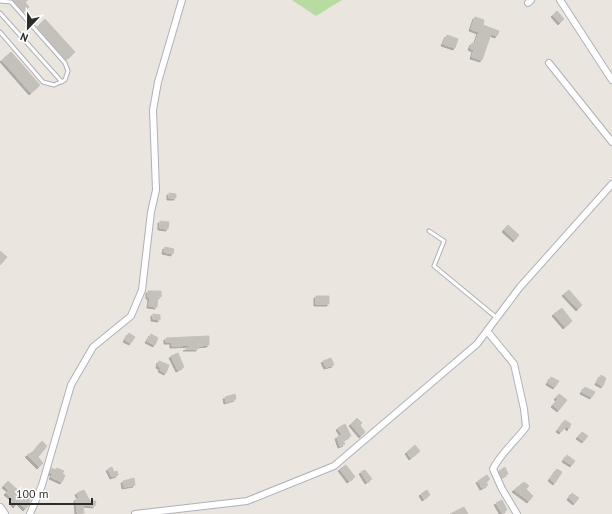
<svg xmlns="http://www.w3.org/2000/svg" width="612" height="514" font-family="'PT Sans',sans-serif">
<style>
.green{fill:#b8dba2}
.building{fill:#c4c0ba;stroke:#c6c1b9;filter:url(#shadow)}
.lines{fill:none;stroke-linecap:round;stroke-linejoin:round}
.lane-casing{stroke:#afb1b9;stroke-width:5}
.street-casing{stroke:#afb1b9;stroke-width:8}
.secondary-casing{stroke:#afb1b9;stroke-width:10}
.lane{stroke:#fff;stroke-width:3}
.street{stroke:#fff;stroke-width:6}
.secondary{stroke:#fff;stroke-width:8}
</style>
<defs>
<filter id="shadow"><feDropShadow dx="-2" dy="2" stdDeviation="0" flood-color="#0004"/></filter>
</defs>
<rect width="100%" height="100%" fill="#ebe5df"/>
<path class="green" d="M292 0H342L316 16Z"/>
<path class="building" d="M13 0H28L25 2 29 7 23 12Z
M557 11 564 19 560 23 553 15Z
M475 17 484 20 483 25 499 31 497 36 491 34 482 60 472 57 474 50 470 48 472 43 475 44 479 32 471 29Z
M45 19 75 52 66 60 37 27Z
M447 35 458 39 455 48 443 44Z
M11 52 40 85 31 93 2 60Z
M169 193 176 194V198H169Z
M160 221 169 222 168 229 160 228Z
M508 225 519 235 515 240 504 230Z
M165 247 174 249 173 254 164 252Z
M0 251 7 257 0 265Z
M569 290 582 305 578 309 564 294Z
M148 291H161V297H158L157 307 149 306 150 297H148Z
M316 296H329V304H316Z
M562 308 572 321 565 327 554 314Z
M153 314 160 315V320L153 319Z
M129 333 135 337 131 343 125 340Z
M151 334 158 338 155 345 147 341Z
M209 336V345L198 346V349H185L195 345 172 346V342H166V338Z
M178 353 184 367 178 370 171 356Z
M331 358 334 365 326 367 323 361Z
M159 361 169 365 166 373 160 370 161 368 158 366Z
M601 375 606 378 603 386 597 383Z
M551 377 559 381 555 387 548 383Z
M585 387 595 392 592 397 582 392Z
M235 394 236 399 226 402 225 397Z
M559 394 567 400 559 410 553 405 558 399 556 398Z
M357 418 362 423 360 425 365 432 361 436 351 424Z
M565 420 571 424 569 429 566 426 561 432 558 430Z
M345 424 351 436 343 440 345 444 340 446 337 437 342 435 338 428Z
M582 432 588 436 584 441 578 437Z
M42 441 47 446 38 457 43 463 39 467 27 455 33 452Z
M415 445 420 451 411 458 407 452Z
M567 455 575 461 572 465 564 460Z
M346 465 355 477 349 481 340 469Z
M112 467 114 472 117 471 118 475 112 477 108 469Z
M505 467 508 474 502 477 499 471Z
M52 468 55 470 57 468 64 471 62 474 65 475 62 482 51 477 53 474 50 473Z
M557 469 562 472 555 483 550 479Z
M365 470 372 479 367 482 361 472Z
M487 475 490 479 486 482 488 485 482 488 478 481Z
M134 478 135 485 124 487 123 481Z
M8 481 23 495 25 493 30 499 29 505 25 509 18 502 15 506 11 501 13 499 6 493 9 490 4 486Z
M524 482 529 486 526 489 533 496 529 501 514 490Z
M84 490 90 501H96L95 506 85 505 83 506 84 513H77L76 499 79 498 77 493Z
M427 490 430 495 424 499 421 494Z
M572 493 579 498 575 503 569 498Z
M502 500 507 510 502 513 496 503Z
M464 507 468 514H450Z"/>
<g class="lines">
<g class="lane-casing">
<path id="lane" d="M0 1 11 2 65 63 68 71 65 80 54 85 43 82 0 32
M0 13 62 82
M429 231 444 241 434 266 497 318"/>
</g>
<g class="street-casing">
<path id="street" d="M560 0 612 80
M528 3 531 0
M549 63 612 142
M487 331 514 364 524 409 526 427C515 442 500 454 493 469L502 489 517 514
M30 514 42 485 71 385 93 347 131 316 142 290 151 212 156 190 153 110 158 82 182 0
M135 514 247 501 334 466 477 344 520 287 612 184"/>
</g>
<g class="secondary-casing">
<path id="secondary" d="M0 508 4 514"/>
</g>
<use href="#lane" class="lane"/>
<use href="#street" class="street"/>
<use href="#secondary" class="secondary"/>
</g>
<g transform="translate(28 28) rotate(202)" stroke="#ffffff" stroke-width="3" paint-order="stroke">
<path d="M0-3L7 15L0 10L-7 15Z" fill="#2b2b2b"/>
<text y="-6" font-size="11" font-weight="bold" text-anchor="middle" fill="#2b2b2b">N</text>
</g>
<path d="M10 498v6h82v-6" fill="none" stroke="#2b2b2b" stroke-width="2"/>
<text x="16" y="498" font-size="12" fill="#2b2b2b" stroke="#ffffff" stroke-width="3" paint-order="stroke">100 m</text>
</svg>
